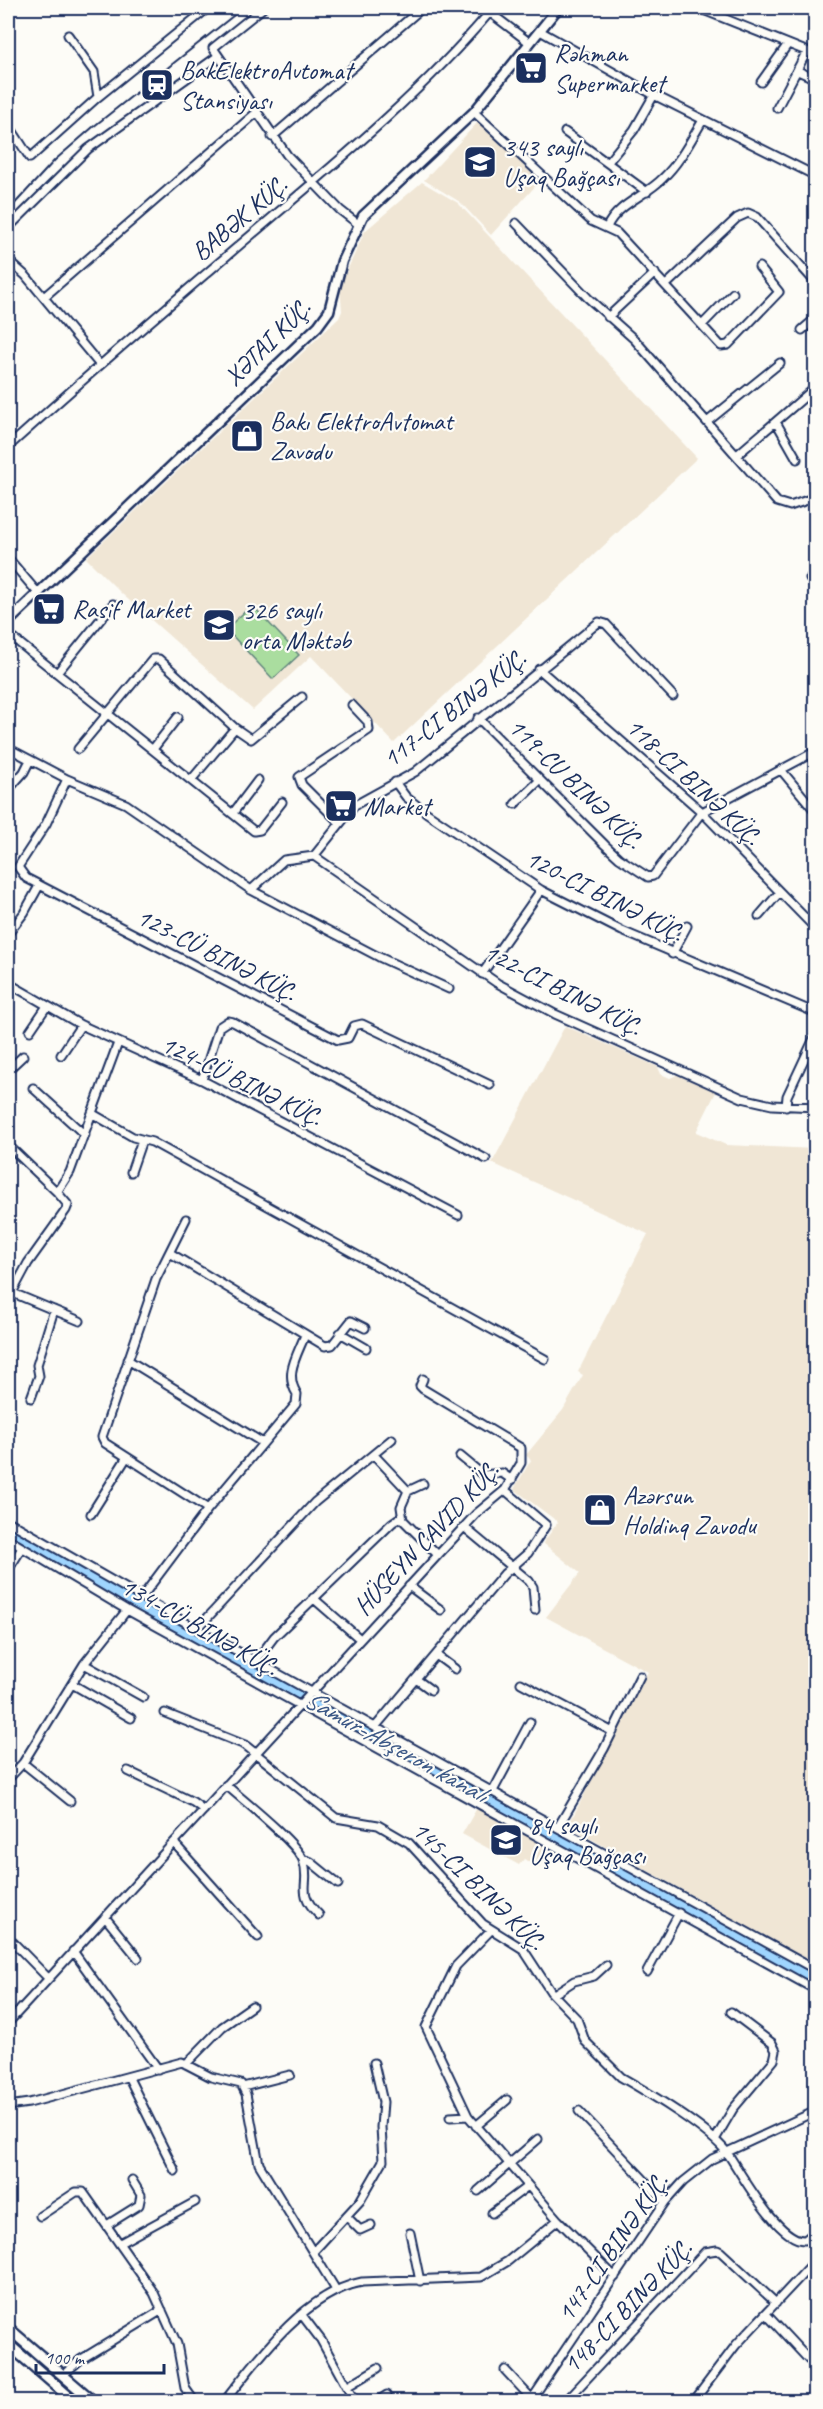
<svg xmlns="http://www.w3.org/2000/svg" width="823" height="2409" font-family="Caveat,sans-serif">
<style>
.built{fill:#f0e6d5}
.green{fill:#aadd9f;stroke:#62867e;stroke-width:1.5}
.lines{fill:none;stroke-linecap:round;stroke-linejoin:round}
.canal{stroke:#9fd5fe;stroke-width:9}
.minor-casing{stroke:#1b2f5e;stroke-width:11}
.tertiary-casing{stroke:#1b2f5e;stroke-width:13}
.secondary-casing{stroke:#1b2f5e;stroke-width:14}
.minor{stroke:#fdfcf7;stroke-width:7}
.tertiary{stroke:#fdfcf7;stroke-width:8}
.secondary{stroke:#fdfcf7;stroke-width:9}
.rail{stroke:#1b2f5e;stroke-width:2}
.labels{text-anchor:middle;stroke-width:4.5;stroke-linejoin:round;paint-order:stroke}
.poi-label{font-size:26px;fill:#1b2f5e;stroke:#fdfcf7;text-anchor:start}
.street-label{font-size:26px;fill:#1b2f5e;stroke:#fdfcf7}
.water-label{font-size:27px;font-style:italic;fill:#3c5886;stroke:#fdfcf7}
</style>
<rect width="100%" height="100%" fill="#fdfcf7"/>
<filter id="ink" filterUnits="userSpaceOnUse"><feTurbulence type="fractalNoise" baseFrequency=".0167" numOctaves="2"/><feDisplacementMap in="SourceGraphic" scale="12" xChannelSelector="R" yChannelSelector="G"/><feConvolveMatrix kernelMatrix="1 2 1 2 8 2 1 2 1" color-interpolation-filters="sRGB"/></filter>
<g filter="url(#ink)">
<path class="built" d="M478 122 540 181 491 235 460 202 424 180Z
M422 182 458 203 697 458 394 743 311 656 253 710 122 594 86 558 339 318 342 311 340 286 365 231Z
M565 1026 658 1067 661 1074 670 1078 677 1075 716 1092 696 1132 726 1145 815 1149V1964L568 1826 648 1672 546 1617 580 1573 543 1543 558 1522 514 1489 531 1460 526 1455 563 1410 583 1375 578 1372 648 1234 492 1163Z
M477 1808 550 1847 539 1868 524 1859 519 1865 462 1834Z"/>
<path class="green" d="M252 605 299 655 273 679 226 629Z"/>
<g class="lines">
<path class="canal" d="M8 1530 148 1611 816 1980"/>
<g class="minor-casing">
<path id="minor" d="M263 8 213 48 287 155 340 210 358 224
M484 8 530 43
M698 8 816 55
M540 31 654 95 816 176
M68 35 94 72 98 97
M798 71 816 79
M761 82 788 44
M777 108 807 51
M474 112 591 221 617 233 721 346 728 345 779 292 759 267
M8 124 30 158 98 97 208 8
M565 132 647 192
M272 137 422 8
M608 162 634 130 654 95
M516 223 588 298 635 340 777 502 790 506 816 497
M607 227C617 204 646 196 663 178 680 162 691 140 703 120
M8 228 88 149 218 56
M8 260 26 276 99 364
M666 285 737 218 748 213 757 217 816 283
M44 297 256 113
M608 317 655 273
M702 325 733 293
M802 330 816 318
M707 422 780 363
M776 422 797 459
M8 447C91 372 176 299 262 226 341 159 422 92 490 12
M737 455 816 387
M8 558 37 592
M810 579 816 577
M8 634 254 831 260 830 282 802
M539 669 702 812 816 929
M57 673 113 604
M478 718 605 845 619 858 648 877 653 876 702 812 816 751
M8 748 67 779 126 804 251 890 284 860 314 856 355 805 415 772 599 622 606 624 673 696
M78 749 153 659H159L235 728 251 739 302 697
M153 749 178 717
M782 771 816 812
M67 779 46 824 18 867 26 878 338 1040 348 1038 354 1026 362 1024 490 1085
M192 779 235 728
M395 782 406 797 427 813 541 890 622 931 816 1013
M8 790 24 772 30 760
M515 804 540 780
M233 813 258 780
M340 823 302 785 299 777 369 730 368 722 352 705
M314 856 497 983 555 1014 742 1098 772 1105 816 1107
M251 890 379 957 449 989
M759 916 779 893
M8 934 24 913 39 886
M672 954 687 926
M482 974 541 890
M8 983 81 1025 202 1080 458 1215
M30 1031 47 1006
M61 1055 81 1025
M8 1070 23 1056
M202 1080 219 1027 228 1021 233 1022 486 1159
M33 1088 85 1135
M786 1107 787 1096 816 1034
M93 1114 133 1137 152 1142 545 1359
M8 1145 57 1192
M131 1172 142 1140
M186 1219 156 1279 102 1437 105 1443 208 1509
M170 1253 325 1346 332 1345 351 1321 365 1328
M8 1291 80 1321
M13 1291 28 1263 66 1210 68 1205 57 1192 70 1172 118 1043
M340 1333 366 1348
M128 1360 263 1443
M31 1398 39 1376 37 1365 54 1310
M374 1455 408 1491 401 1507 403 1520 438 1555
M460 1456 483 1475 502 1473 512 1480
M408 1491 423 1484
M91 1514 127 1457
M8 1521 197 1629 816 1970
M464 1527 529 1581 533 1587 535 1610
M8 1539 127 1610 816 1990
M8 1570 22 1548
M409 1586 441 1610
M142 1597 208 1509 296 1404 297 1394C284 1374 297 1356 305 1335
M313 1598 360 1639
M197 1629 315 1502 392 1439
M436 1655 455 1669
M256 1661 274 1637 392 1523 402 1516
M84 1664 143 1697
M416 1679 431 1690
M521 1683 613 1732
M72 1684 131 1718
M165 1713 245 1745 336 1818 378 1825 409 1843 483 1924 523 1949 551 1992 577 2019 585 2041 621 2077C649 2093 711 2130 728 2154 742 2175 779 2242 805 2240L816 2231
M376 1726 504 1574 528 1553 546 1525 505 1490
M23 1763 70 1801
M128 1771 193 1802 204 1810
M8 1779 23 1763 84 1664 127 1610
M226 1785C243 1800 296 1842 303 1860 312 1884 294 1890 319 1915
M493 1791 530 1722
M558 1827 604 1749 640 1676
M174 1843 258 1937
M303 1859 311 1862 338 1884
M105 1917 138 1958
M491 1930 456 1966 426 2027 468 2116 558 2220 615 2277
M8 1937 48 1978
M73 1951 158 2069
M647 1972 679 1913
M554 1994 574 1981 594 1976 606 1965
M8 2023 438 1555 476 1514 505 1490 521 1463V1448L423 1389 420 1386 423 1379
M186 2064 222 2027 252 2006
M129 2078 175 2171
M243 2087 290 2075
M8 2106 29 2103 182 2062 211 2077 241 2084 246 2094 259 2164 336 2290
M579 2111 665 2202
M450 2117 468 2116
M476 2126 507 2100
M716 2138 733 2109 774 2060 776 2051 772 2043 731 2012
M478 2191 538 2139
M492 2213 528 2186
M40 2216 76 2192H83L154 2293 177 2344 185 2388 195 2402
M347 2217 360 2230 371 2225
M107 2225 139 2205 141 2195 132 2180
M410 2233 420 2281
M120 2243 195 2202
M313 2252 360 2201 383 2161 381 2127 383 2102 374 2063
M766 2314 809 2360
M302 2315 321 2340 355 2402
M505 2370 532 2399
M63 2375 80 2360 162 2310
M348 2386 378 2368
M224 2402C258 2358 305 2293 362 2282L481 2277 508 2261 558 2220
M376 2402 387 2395
M530 2402 665 2202 683 2182 712 2159 816 2111
M565 2402 705 2252 717 2250 721 2252 776 2303
M693 2402 736 2345 816 2260"/>
</g>
<g class="tertiary-casing">
<path id="tertiary" d="M8 622 318 326 329 311 342 261 363 216 474 112 558 8"/>
</g>
<g class="secondary-casing">
<path id="secondary" d="M8 2328 94 2402
M8 2344 75 2402"/>
</g>
<use href="#minor" class="minor"/>
<use href="#tertiary" class="tertiary"/>
<use href="#secondary" class="secondary"/>
<path class="rail" d="M8 211 55 160 93 127 243 8"/>
</g>
</g>
<defs>
<g id="supermarket-square" transform="scale(1.725)"><rect x="-9" y="-9" width="18" height="18" rx="4" fill="#1b2f5e" stroke="#fdfcf7"/><path d="M-6-5.5h2.5l.6 2H6L4.5 2H-2.5L-4.4-4H-6ZM-1.5 3.2a1.3 1.3 0 1 0 .1 0ZM3 3.2a1.3 1.3 0 1 0 .1 0Z" fill="#fff"/></g>
<g id="station-square" transform="scale(1.725)"><rect x="-9" y="-9" width="18" height="18" rx="4" fill="#1b2f5e" stroke="#fdfcf7"/><path d="M-3-6H3Q5-6 5-4V2Q5 4 3 4L4.5 6H3L1.5 4h-3L-3 6H-4.5L-3 4Q-5 4-5 2V-4Q-5-6-3-6ZM-3.5-4v3h7v-3ZM-3.5 1v1.5H-2V1ZM2 1v1.5H3.5V1Z" fill="#fff"/></g>
<g id="school-square" transform="scale(1.725)"><rect x="-9" y="-9" width="18" height="18" rx="4" fill="#1b2f5e" stroke="#fdfcf7"/><path d="M0-5L7-2L0 1L-7-2ZM-4 1L0 2.5L4 1V4Q0 6-4 4Z" fill="#fff"/></g>
<g id="shop-square" transform="scale(1.725)"><rect x="-9" y="-9" width="18" height="18" rx="4" fill="#1b2f5e" stroke="#fdfcf7"/><path d="M-5-2.5h2.3a2.7 3.5 0 0 1 5.4 0H5L5.5 6h-11ZM-1.5-2.5h3a1.5 2.3 0 0 0-3 0Z" fill="#fff"/></g>
</defs>
<g fill-rule="evenodd">
<use href="#supermarket-square" x="531" y="68"/>
<use href="#station-square" x="157" y="85"/>
<use href="#school-square" x="480" y="162"/>
<use href="#shop-square" x="247" y="436"/>
<use href="#supermarket-square" x="49" y="609"/>
<use href="#school-square" x="219" y="625"/>
<use href="#supermarket-square" x="341" y="806"/>
<use href="#shop-square" x="600" y="1510"/>
<use href="#school-square" x="506" y="1840"/>
</g>
<g class="labels">
<g class="poi-label">
<text x="554" y="62">Rəhman<tspan x="554" dy="30">Supermarket</tspan></text>
<text x="180" y="79">BakElektroAvtomat<tspan x="180" dy="30">Stansiyası</tspan></text>
<text x="503" y="156">343 saylı<tspan x="503" dy="30">Uşaq Bağçası</tspan></text>
<text x="270" y="430">Bakı ElektroAvtomat<tspan x="270" dy="30">Zavodu</tspan></text>
<text x="72" y="618">Rasif Market</text>
<text x="242" y="619">326 saylı<tspan x="242" dy="30">orta Məktəb</tspan></text>
<text x="364" y="815">Market</text>
<text x="623" y="1504">Azərsun<tspan x="623" dy="30">Holdinq Zavodu</tspan></text>
<text x="529" y="1834">84 saylı<tspan x="529" dy="30">Uşaq Bağçası</tspan></text>
</g>
<g class="street-label">
<text transform="translate(239 218) rotate(-40)" y="9">BABƏK KÜÇ.</text>
<text transform="translate(267 342) rotate(-45)" y="9">XƏTAI KÜÇ.</text>
<text transform="translate(454 708) rotate(-38)" y="9">117-CI BINƏ KÜÇ.</text>
<text transform="translate(694 781) rotate(43)" y="9">118-CI BINƏ KÜÇ.</text>
<text transform="translate(576 783) rotate(44)" y="9">119-CU BINƏ KÜÇ.</text>
<text transform="translate(605 895) rotate(27)" y="9">120-CI BINƏ KÜÇ.</text>
<text transform="translate(217 954) rotate(27)" y="9">123-CÜ BINƏ KÜÇ.</text>
<text transform="translate(563 989) rotate(27)" y="9">122-CI BINƏ KÜÇ.</text>
<text transform="translate(242 1080) rotate(26)" y="9">124-CÜ BINƏ KÜÇ.</text>
<text transform="translate(426 1538) rotate(-47)" y="9">HÜSEYN CAVID KÜÇ.</text>
<text transform="translate(200 1626) rotate(29)" y="9">134-CÜ BINƏ KÜÇ.</text>
<text transform="translate(479 1885) rotate(44)" y="9">145-CI BINƏ KÜÇ.</text>
<text transform="translate(612 2247) rotate(-55)" y="9">147-CI BINƏ KÜÇ.</text>
<text transform="translate(627 2306) rotate(-46)" y="9">148-CI BINƏ KÜÇ.</text>
</g>
<g class="water-label">
<text transform="translate(396 1746) rotate(29)" y="9">Samur-Abşeron kanalı</text>
</g>
</g>
<rect width="823" height="2409" fill="none" stroke="#fdfcf7" stroke-width="30"/>
<rect x="15" y="15" width="793" height="2379" fill="none" stroke="#1b2f5e" stroke-width="2" filter="url(#ink)"/>
<path d="M36 2364v9h128v-9" fill="none" stroke="#1b2f5e" stroke-width="3"/>
<text x="45" y="2364" font-size="18" fill="#1b2f5e" stroke="#fdfcf7" stroke-width="4.5" paint-order="stroke">100 m</text>
</svg>
